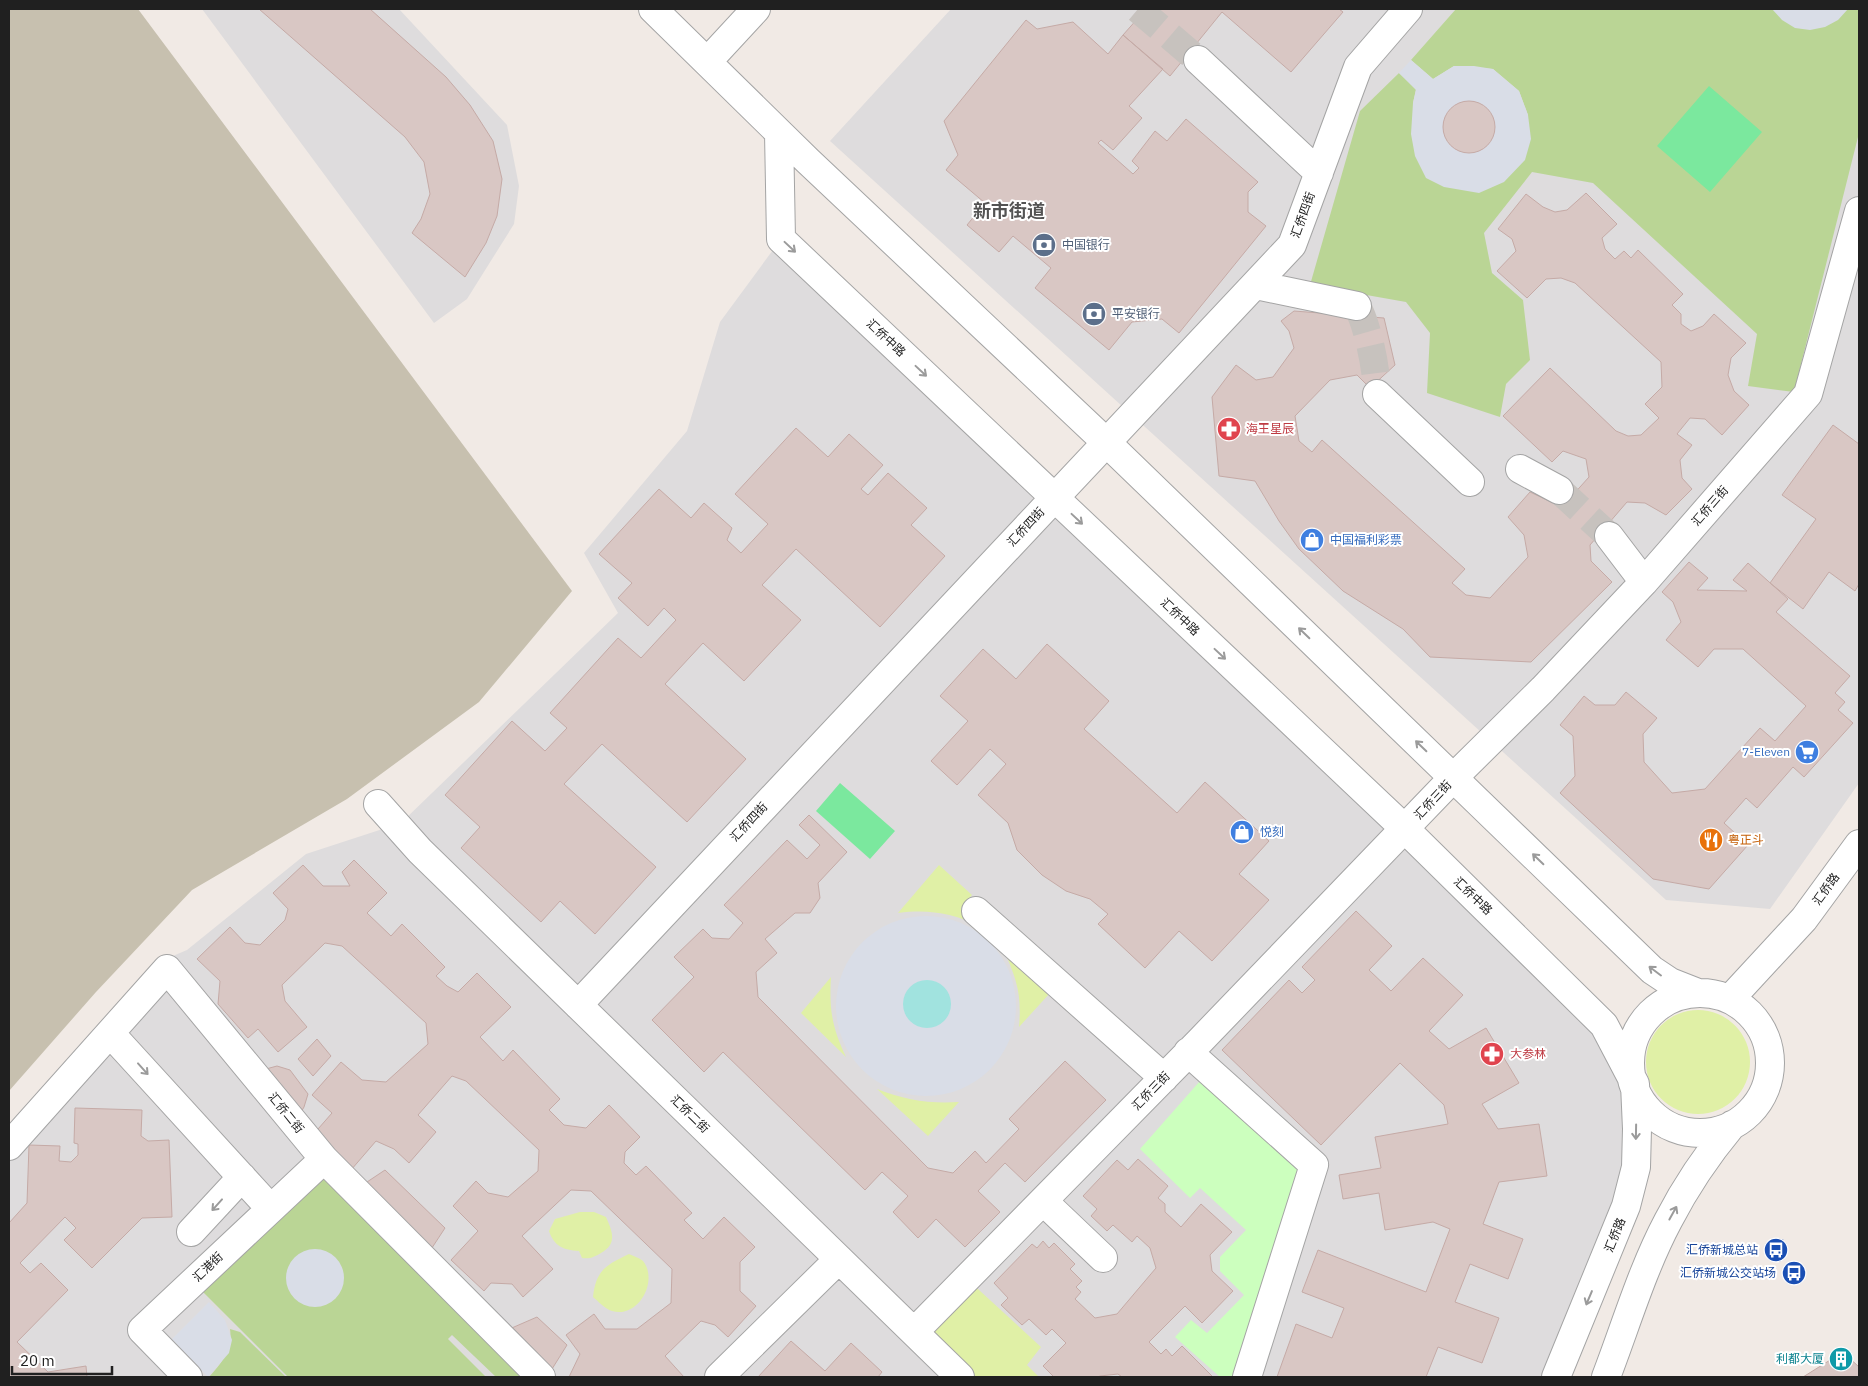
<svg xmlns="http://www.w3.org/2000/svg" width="1868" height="1386" font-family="'IBM Plex Sans','Noto Sans SC',sans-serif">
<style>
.residential{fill:#dedcdd}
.construction{fill:#c7c0af}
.grass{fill:#e0f0a6}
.forest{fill:#bad595}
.park{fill:#ccffbe}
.pitch{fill:#7be89e}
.plaza{fill:#d9dde7}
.water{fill:#a1e3df}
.building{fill:#d9c7c4;stroke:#c5aaa6}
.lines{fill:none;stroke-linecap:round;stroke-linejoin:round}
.minor-tunnel{stroke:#c7c2be;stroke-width:28;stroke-dasharray:28 14;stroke-linecap:butt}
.minor-casing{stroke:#a4a4a4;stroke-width:30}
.minor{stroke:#fff;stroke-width:28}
.oneway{stroke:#9b9b9b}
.labels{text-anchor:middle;stroke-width:4;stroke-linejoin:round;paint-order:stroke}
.street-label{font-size:12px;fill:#202020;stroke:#fff}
.service-label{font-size:12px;fill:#4e5e75;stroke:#fff;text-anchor:start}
.health-label{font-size:12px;fill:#be3a42;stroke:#fff;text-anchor:start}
.shop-label{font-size:12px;fill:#366cbe;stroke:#fff;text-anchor:start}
.food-label{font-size:12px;fill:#c56008;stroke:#fff;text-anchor:start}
.transit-label{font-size:12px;fill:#164399;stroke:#fff;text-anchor:end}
.culture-label{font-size:12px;fill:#0d838f;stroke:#fff;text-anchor:end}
.district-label{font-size:18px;font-weight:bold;fill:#535353;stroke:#fff}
</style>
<rect width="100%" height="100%" fill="#f1eae5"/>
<path class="residential" d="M202 9H399L507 125 519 186 514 224 467 299 434 323Z
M951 9H1859V783L1770 909 1666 900 830 141Z
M781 239 1624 1060 1637 1129 1557 1377H9V1129L161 961 187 950 306 854 401 823 618 613 584 553 687 431 720 322Z"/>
<path class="construction" d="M9 9H138L572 591 479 702 347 799 192 890 96 992 9 1091Z"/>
<path class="grass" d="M939 865 972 895 961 908 980 926C951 913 929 909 898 913Z
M1003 948 1050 993 1019 1027C1022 993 1016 978 1003 948Z
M831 977C829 1010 832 1027 846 1057L801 1013Z
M1646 1062a52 52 0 1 1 104 0a52 52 0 1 1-104 0Z
M877 1089C905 1100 930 1104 959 1102L928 1136Z
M580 1212H594L606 1217C612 1231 618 1243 601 1253 594 1257 591 1259 582 1258L579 1251C563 1250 554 1246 549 1231L555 1219Z
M629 1254C633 1256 640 1258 643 1261 659 1281 638 1319 612 1311 605 1309 598 1301 593 1297 596 1270 606 1265 629 1254Z
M967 1279 1041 1347 1027 1365 1039 1377H961L914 1332Z"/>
<path class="forest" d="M1456 9H1859V133L1794 392 1748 386 1757 334 1593 183 1532 172 1484 233 1492 273 1523 300 1530 360 1506 384 1500 417 1427 393 1430 333 1406 302 1310 285 1360 111 1399 73 1416 89 1413 103 1528 115 1519 91 1493 69 1454 66 1433 79 1411 60Z
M324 1159 541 1377H496L452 1335 448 1339 486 1377H288L193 1282Z
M230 1329 240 1332 286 1377H209C222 1363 233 1349 230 1329Z"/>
<path class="park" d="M1200 1081 1299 1169 1236 1377H1220L1175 1337 1191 1320 1207 1333 1244 1295 1220 1271V1257L1246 1230 1200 1188 1190 1198 1140 1149Z"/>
<path class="pitch" d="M1709 86 1762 132 1710 192 1657 146Z
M840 783 895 831 870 859 816 811Z"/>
<path class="plaza" d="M1772 9H1848L1838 20 1825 27 1810 30 1795 28 1782 20Z
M1411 60 1433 79 1454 66H1474L1493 69 1519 91 1528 115 1531 139 1525 160 1504 182 1479 193 1444 187 1426 178 1415 156 1411 134 1413 103 1416 90 1399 73Z
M836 1006a90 90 0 1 1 180 0a90 90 0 1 1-180 0Z
M286 1278a29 29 0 1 1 58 0a29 29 0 1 1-58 0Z
M209 1302 225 1320 232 1340 229 1353 208 1377 172 1339Z"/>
<path class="water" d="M903 1004a24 24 0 1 1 48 0a24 24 0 1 1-48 0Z"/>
<path class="building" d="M259 9H370L446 77 470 105 493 141 502 179 497 216 486 243 465 277 412 233 421 219 430 194 424 162 405 137Z
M1146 9H1339L1343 12 1291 72 1222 12 1170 76 1123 35Z
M1026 20 1037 29 1073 22 1108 54 1123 35 1163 69 1129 106 1142 118 1113 150 1101 140 1098 143 1133 174 1139 168 1132 161 1155 131 1167 141 1186 119 1258 182 1248 192V212L1266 226 1179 333 1162 319 1132 322 1109 350 1035 288 1051 268 1013 236 999 252 967 225 985 203 946 170 958 155 944 121Z
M1443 127a26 26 0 1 1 52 0a26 26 0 1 1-52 0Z
M1586 193 1617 224 1602 238 1605 249 1615 259 1624 251 1631 258 1638 250 1683 294 1672 305 1681 314V324L1691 331 1703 326 1714 314 1746 343 1731 358 1728 375 1734 391 1749 405 1722 435 1705 419 1690 418 1677 434 1692 445 1680 460 1682 478 1692 489 1666 515 1645 503 1627 502 1590 545 1591 561 1612 582 1531 662 1430 657 1403 629 1343 591 1299 549 1279 521 1255 481 1219 476 1212 397 1236 365 1256 380 1273 377 1294 348 1289 331 1281 321 1294 311 1384 318 1395 365 1370 388 1357 375 1330 380 1295 416 1299 441 1312 452 1322 440 1465 569 1452 583 1466 595 1490 598 1528 557 1524 535 1508 517 1530 492 1562 507 1589 477 1586 459 1563 451 1552 462 1503 416 1550 368 1616 431 1628 436 1641 435 1659 418 1645 404 1662 387 1661 362 1575 283 1561 278 1546 279 1527 298 1497 271 1516 251 1512 239 1498 229 1526 194 1543 207 1555 212 1567 210Z
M1833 425 1859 444V584L1855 591 1829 572 1803 609 1770 583 1816 519 1782 495Z
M796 428 828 457 849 434 883 465 861 489 868 495 888 473 927 508 911 525 945 556 880 627 796 549 762 585 801 620 744 681 703 643 665 684 746 759 687 822 602 744 564 784 656 867 595 934 560 901 541 922 461 848 480 827 445 795 512 721 545 751 567 728 550 713 618 638 641 658 676 620 664 608 648 626 618 598 632 583 599 554 659 489 691 518 704 503 732 528 727 540 741 553 768 524 735 494Z
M1689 562 1708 578 1697 590 1747 591 1733 580 1748 563 1788 599 1776 612 1850 676 1835 693 1845 702 1838 710 1853 723 1804 777 1793 767 1757 808 1746 798 1724 823 1748 845 1709 889 1653 879 1560 793 1575 776 1573 736 1560 725 1584 696 1595 705H1615L1626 692 1657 718 1643 734 1644 762 1672 793 1705 789 1760 728 1775 741 1806 706 1743 649H1714L1698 667 1666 640 1681 622 1673 602 1662 592Z
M1047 644 1109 701 1084 729 1177 813 1205 782 1269 841 1239 874 1269 900 1212 961 1179 931 1145 968 1098 924 1108 914 1090 899 1066 891 1042 875 1017 850 1008 823 978 795 1006 764 990 749 957 785 931 761 968 721 940 696 983 649 1016 679Z
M809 815 847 852 818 883 820 898 810 913H795L765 939 777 953 756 972 758 997 928 1168 953 1173 975 1151 986 1163 1019 1129 1009 1119 1065 1061 1106 1100 1025 1182 1005 1163 978 1191 1000 1212 965 1247 936 1219 918 1238 893 1212 908 1196 882 1172 865 1190 723 1052 704 1072 652 1020 694 977 674 957 703 929 712 938 729 939 743 923 724 905 787 840 807 859 820 845 799 825Z
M354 860 387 893 367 913 391 936 402 924 445 967 436 976 447 986 458 992 477 973 511 1007 480 1037 503 1061 513 1050 560 1099 549 1110 564 1125 586 1128 609 1105 640 1137 625 1152 624 1163 636 1175 646 1166 692 1213 684 1220 703 1239 724 1217 755 1247 740 1262V1291L756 1306 728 1337 715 1325 701 1321 665 1356 684 1377H569L580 1354 566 1335 594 1314 605 1329H637L671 1303 672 1269 591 1191 571 1190 522 1236 553 1269 523 1297 512 1284 491 1283 484 1291 451 1260 478 1231 453 1206 476 1181 488 1193 508 1197 538 1171 539 1150 466 1081 452 1076 418 1115 436 1132 409 1163 394 1149 376 1141 351 1170 311 1137 332 1113 312 1095 341 1062 362 1080 386 1082 428 1044 426 1023 342 946 325 943 282 985 285 1001 307 1027 278 1052 258 1029 248 1038 218 1004 220 981 197 959 230 927 245 943 260 945 285 920 288 909 273 893 303 865 323 886H350L342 872Z
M1356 911 1392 946 1369 970 1391 991 1423 958 1463 995 1429 1031 1449 1049 1486 1028 1519 1083 1482 1104 1498 1129 1539 1124 1547 1176 1499 1182 1483 1224 1523 1239 1508 1279 1470 1264 1455 1302 1499 1318 1482 1363 1438 1347 1426 1377H1277L1296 1324 1332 1338 1344 1308 1302 1292 1318 1250 1426 1292 1450 1229 1433 1222 1385 1230 1379 1193 1343 1199 1339 1175 1381 1168 1375 1137 1448 1124 1444 1105 1400 1063 1321 1145 1222 1050 1289 980 1302 993 1315 980 1302 967Z
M317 1039 331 1056 313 1076 298 1059Z
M277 1066 290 1070 308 1094 304 1107 294 1124 266 1069Z
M75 1108 142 1110 141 1136 148 1141 169 1140 172 1217 142 1218 92 1268 64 1240 76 1228 65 1217 20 1263 30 1273 41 1263 68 1290 17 1342 48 1372 86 1366 87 1377H9V1223L27 1203 29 1145 60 1146 59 1161 71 1162 78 1155V1144L74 1143Z
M1138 1159 1168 1186 1158 1198 1165 1204V1212L1181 1227 1201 1204 1232 1232 1210 1255 1212 1271 1233 1291 1202 1323 1185 1306 1149 1342 1161 1354 1166 1349 1172 1356 1182 1346 1213 1377H1122L1118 1374 1100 1376 1098 1377H1054L1043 1366 1066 1343 1052 1329 1046 1335 1029 1319 1022 1325 1001 1305 1008 1298 994 1283 1032 1244 1037 1248 1043 1241 1049 1248 1054 1243 1075 1264 1070 1269 1082 1281 1076 1287 1081 1292 1075 1299 1095 1318 1117 1314 1156 1268 1150 1248 1137 1236 1132 1242 1113 1225 1107 1231 1091 1216 1097 1209 1083 1196 1117 1160 1128 1170Z
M385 1170 445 1228 424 1260 355 1190Z
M537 1317 567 1345 547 1377 498 1334Z
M791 1341 825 1371 851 1343 882 1372 878 1377H758Z
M1843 1352 1859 1367V1377H1803Z"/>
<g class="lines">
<path class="minor-tunnel" d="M1138 9 1198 60
M1357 306C1368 326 1377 371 1377 394
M1559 490 1609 536"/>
<g class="minor-casing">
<path id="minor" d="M653 9 808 161 1107 443 1652 970 1670 982 1698 993
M1198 60 1319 173
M707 62 756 9
M779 133 781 239 1405 829 1604 1025 1635 1084 1637 1129 1636 1167 1626 1206 1556 1377
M1256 285 1357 306
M1377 394 1470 482
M1520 469 1559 490
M1609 536 1644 582
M378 804 420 851 960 1377
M976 911 1164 1078
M1630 1063a70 70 0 1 1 140 0a70 70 0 1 1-140 0Z
M1730 999 1804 919 1859 844
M578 1005 1292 245 1358 67 1408 9
M110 1033 270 1208
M1188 1052 1314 1165 1247 1377
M9 1146 167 969 324 1159 541 1377
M1043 1201 1103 1258
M191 1232 242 1177
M914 1332 1199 1042 1454 777 1543 689 1644 582 1808 394 1859 211
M188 1377 142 1330 324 1159
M719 1377 839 1259
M1606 1377C1626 1325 1642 1270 1668 1221 1686 1186 1707 1155 1732 1125"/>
</g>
<use href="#minor" class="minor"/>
</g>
<defs><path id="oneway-shaft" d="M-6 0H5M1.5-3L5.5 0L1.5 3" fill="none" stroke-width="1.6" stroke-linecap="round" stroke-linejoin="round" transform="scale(1.25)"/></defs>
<g class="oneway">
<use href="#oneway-shaft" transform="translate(790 247) rotate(43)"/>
<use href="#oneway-shaft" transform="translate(921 371) rotate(43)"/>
<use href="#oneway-shaft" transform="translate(1077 519) rotate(43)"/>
<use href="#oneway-shaft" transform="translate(1304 633) rotate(-136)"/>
<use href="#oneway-shaft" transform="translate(1220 654) rotate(43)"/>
<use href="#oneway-shaft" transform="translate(1421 746) rotate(-136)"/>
<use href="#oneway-shaft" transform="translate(1538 859) rotate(-136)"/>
<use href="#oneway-shaft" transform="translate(1655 971) rotate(-143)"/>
<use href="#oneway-shaft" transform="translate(143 1069) rotate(48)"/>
<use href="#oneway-shaft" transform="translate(1636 1132) rotate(91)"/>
<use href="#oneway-shaft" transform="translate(217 1205) rotate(132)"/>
<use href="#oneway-shaft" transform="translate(1673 1213) rotate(-61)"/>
<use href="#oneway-shaft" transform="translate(1589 1298) rotate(113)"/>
</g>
<defs>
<g id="bank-disc" transform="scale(1.25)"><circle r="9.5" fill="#5c6f8a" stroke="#fff"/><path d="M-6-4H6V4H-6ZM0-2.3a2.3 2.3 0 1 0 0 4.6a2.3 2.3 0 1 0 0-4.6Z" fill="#fff"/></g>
<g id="pharmacy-disc" transform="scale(1.25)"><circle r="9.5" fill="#e0444e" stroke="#fff"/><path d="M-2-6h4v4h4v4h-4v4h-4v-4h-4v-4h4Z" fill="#fff"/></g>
<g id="shop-disc" transform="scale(1.25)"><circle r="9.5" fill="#3f7fe0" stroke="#fff"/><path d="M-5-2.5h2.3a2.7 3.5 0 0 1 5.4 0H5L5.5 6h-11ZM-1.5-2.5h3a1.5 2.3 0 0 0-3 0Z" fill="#fff"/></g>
<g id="supermarket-disc" transform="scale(1.25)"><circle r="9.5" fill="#3f7fe0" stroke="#fff"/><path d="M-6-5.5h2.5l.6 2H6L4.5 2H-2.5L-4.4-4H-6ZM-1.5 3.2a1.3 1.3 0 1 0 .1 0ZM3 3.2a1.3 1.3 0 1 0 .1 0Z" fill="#fff"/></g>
<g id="restaurant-disc" transform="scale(1.25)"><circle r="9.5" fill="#e8710a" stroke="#fff"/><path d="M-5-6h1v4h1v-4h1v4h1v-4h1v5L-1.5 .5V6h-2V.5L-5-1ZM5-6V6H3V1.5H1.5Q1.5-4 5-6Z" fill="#fff"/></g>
<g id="bus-disc" transform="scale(1.25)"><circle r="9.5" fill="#1a4fb4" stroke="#fff"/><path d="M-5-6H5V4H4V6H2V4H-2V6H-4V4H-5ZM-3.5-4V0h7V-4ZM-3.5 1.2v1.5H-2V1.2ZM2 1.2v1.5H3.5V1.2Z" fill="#fff"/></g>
<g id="building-disc" transform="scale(1.25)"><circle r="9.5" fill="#0f9aa8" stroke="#fff"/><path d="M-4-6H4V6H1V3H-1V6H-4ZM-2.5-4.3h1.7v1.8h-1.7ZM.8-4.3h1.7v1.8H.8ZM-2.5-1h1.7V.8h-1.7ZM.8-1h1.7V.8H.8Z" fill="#fff"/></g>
</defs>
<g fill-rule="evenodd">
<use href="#bank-disc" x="1044" y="245"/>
<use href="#bank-disc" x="1094" y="314"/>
<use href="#pharmacy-disc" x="1229" y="429"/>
<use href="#shop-disc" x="1312" y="540"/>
<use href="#supermarket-disc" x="1807" y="752"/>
<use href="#shop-disc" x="1242" y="832"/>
<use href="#restaurant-disc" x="1711" y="840"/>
<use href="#pharmacy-disc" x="1492" y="1054"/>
<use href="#bus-disc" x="1776" y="1250"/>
<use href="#bus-disc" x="1794" y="1273"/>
<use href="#building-disc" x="1841" y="1359"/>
</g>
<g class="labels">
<g class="street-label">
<text transform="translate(1303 215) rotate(-70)" y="4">汇侨四街</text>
<text transform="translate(886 338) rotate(43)" y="4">汇侨中路</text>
<text transform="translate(1710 506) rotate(-49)" y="4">汇侨三街</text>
<text transform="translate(1026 527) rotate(-47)" y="4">汇侨四街</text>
<text transform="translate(1180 617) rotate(43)" y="4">汇侨中路</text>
<text transform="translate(1433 800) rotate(-47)" y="4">汇侨三街</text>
<text transform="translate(749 822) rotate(-47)" y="4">汇侨四街</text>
<text transform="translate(1826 889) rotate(-54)" y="4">汇侨路</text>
<text transform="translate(1473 896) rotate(44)" y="4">汇侨中路</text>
<text transform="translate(1151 1091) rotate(-46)" y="4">汇侨三街</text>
<text transform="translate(286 1113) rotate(51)" y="4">汇侨二街</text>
<text transform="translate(690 1114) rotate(44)" y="4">汇侨二街</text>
<text transform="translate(1615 1235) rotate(-68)" y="4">汇侨路</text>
<text transform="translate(208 1267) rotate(-44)" y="4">汇港街</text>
</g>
<g class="service-label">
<text x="1062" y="249">中国银行</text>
<text x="1112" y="318">平安银行</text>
</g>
<g class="health-label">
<text x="1246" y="433">海王星辰</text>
<text x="1510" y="1058">大参林</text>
</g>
<g class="shop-label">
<text x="1330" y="544">中国福利彩票</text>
<text x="1790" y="756" text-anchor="end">7-Eleven</text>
<text x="1260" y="836">悦刻</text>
</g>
<g class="food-label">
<text x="1728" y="844">粤正斗</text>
</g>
<g class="transit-label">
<text x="1758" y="1254">汇侨新城总站</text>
<text x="1776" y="1277">汇侨新城公交站场</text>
</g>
<g class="culture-label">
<text x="1824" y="1363">利都大厦</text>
</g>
<g class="district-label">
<text x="1009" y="217">新市街道</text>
</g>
</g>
<rect width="1868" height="1386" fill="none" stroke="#202020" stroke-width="20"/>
<path d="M12 1366v8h100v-8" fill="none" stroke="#202020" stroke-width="2.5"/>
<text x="20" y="1366" font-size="15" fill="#202020" stroke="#ffffff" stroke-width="4" paint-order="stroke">20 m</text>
</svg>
